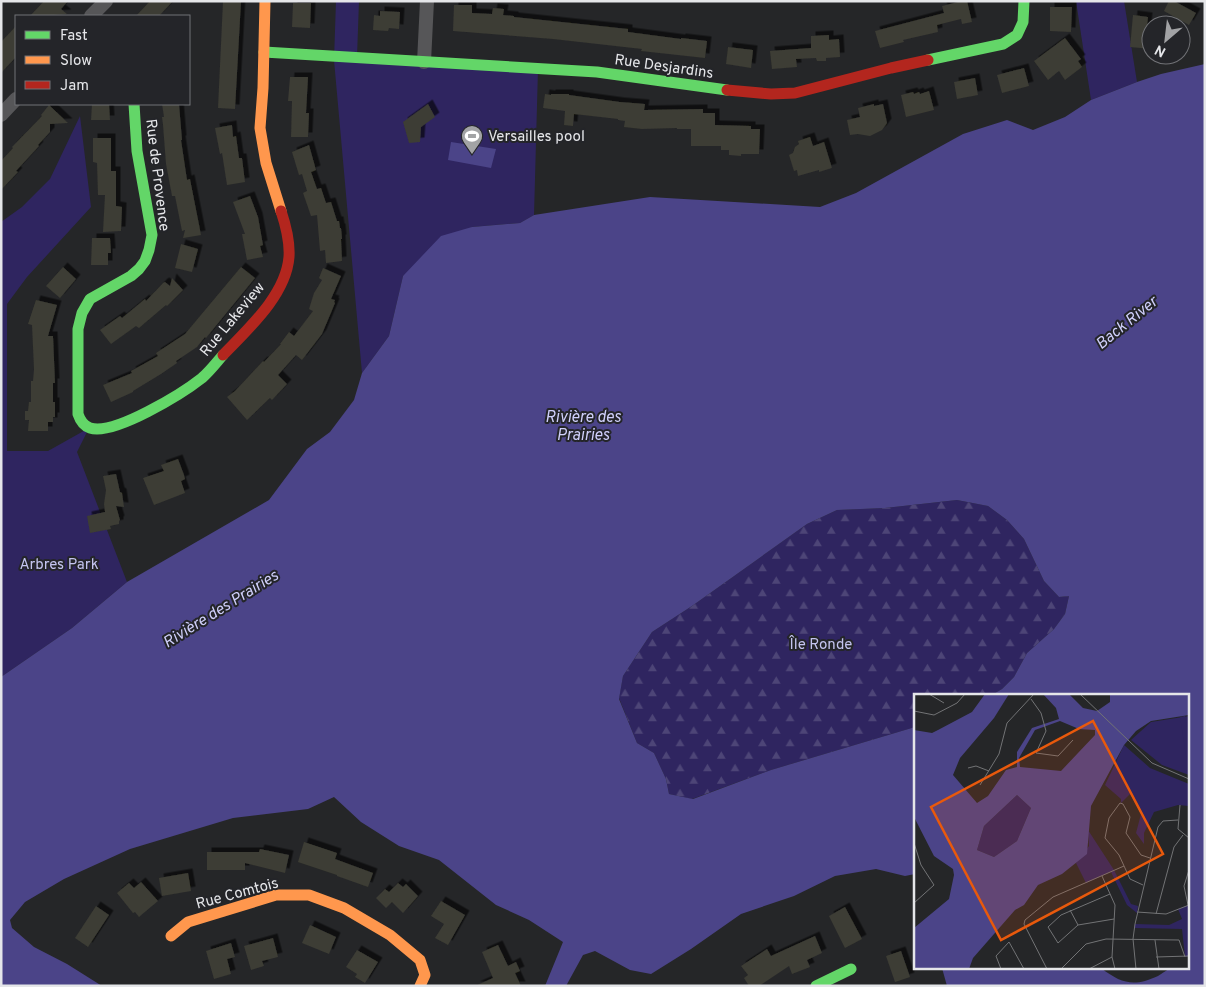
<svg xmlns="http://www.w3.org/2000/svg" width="1206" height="987" font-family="Overpass,sans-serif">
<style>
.forest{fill:url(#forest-firs)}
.green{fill:#2f2560}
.water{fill:#4b4488}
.building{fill:#3c3c34;filter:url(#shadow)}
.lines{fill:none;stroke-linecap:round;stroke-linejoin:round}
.street{stroke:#565658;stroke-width:14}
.fast{stroke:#63d668;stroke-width:11}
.slow{stroke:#ff974d;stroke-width:11}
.jam{stroke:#b3261e;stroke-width:11}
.labels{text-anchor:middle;stroke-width:4;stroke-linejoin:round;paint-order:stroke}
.street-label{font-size:15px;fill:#e5e6e9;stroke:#242529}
.poi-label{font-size:15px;fill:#e5e6e9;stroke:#242529;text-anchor:start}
.park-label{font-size:15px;fill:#c4c4ef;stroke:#242529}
.water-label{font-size:16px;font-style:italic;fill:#cfcffa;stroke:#242529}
.inset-road{fill:none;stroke:#727375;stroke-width:1}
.view{fill:#e8590c;fill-opacity:0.15;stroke:#e8590c;stroke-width:2.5}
.inset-edge{fill:none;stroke:#e5e6e9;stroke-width:2.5}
</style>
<defs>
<pattern id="forest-firs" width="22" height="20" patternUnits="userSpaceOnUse" patternTransform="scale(1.25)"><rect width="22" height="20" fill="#2f2560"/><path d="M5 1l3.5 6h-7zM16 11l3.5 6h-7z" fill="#4d4577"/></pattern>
<filter id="shadow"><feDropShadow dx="4.5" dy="-4.5" stdDeviation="0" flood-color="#0009"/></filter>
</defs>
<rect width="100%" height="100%" fill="#252628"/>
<path class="forest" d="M957 500 988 506 1007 520 1024 539 1044 581 1059 597 1069 596 1065 614 1054 629 1027 653 1014 677 1002 689 990 696H915V727L771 770 692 799 669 794 666 779 654 753 637 743 619 698 623 676 652 632 692 606 807 524 837 510 885 508Z"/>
<path class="green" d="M336 1H359L357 57 538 69 534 215 520 223 472 227 403 276 389 336 362 373 334 60Z
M1076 1H1124L1137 82 1091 100Z
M80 116 91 207 27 277 7 304V451H48L89 428 77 452 127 582 72 628 1 677V222L22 207 50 179Z"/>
<path class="water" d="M1205 64V986H947L942 968H1101C1122 984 1134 987 1158 976 1162 974 1167 969 1172 968 1176 967 1182 968 1187 968V696H990L1002 689 1014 677 1027 653 1054 629 1065 614 1069 596 1059 597 1044 581 1024 539 1007 520 988 506 957 500 885 508 837 510 807 524 692 606 652 632 623 676 619 699 637 743 654 753 666 779 669 794 693 799 771 770 915 727V874L905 876 876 869 835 876 794 896 741 914 691 949 651 974 630 970 595 951 583 955 566 986H545L563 942 529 920 496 905 439 860 399 846 361 822 334 797 308 809 233 818 130 849 64 879 25 902 10 920 12 928 34 947 67 964 102 986H1V677L72 628 127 582 269 500 307 449 330 432 354 400 362 373 389 336 403 276 441 236 472 227 520 223 534 215 650 197 820 207 856 193 963 134 1007 120 1033 130 1065 117 1091 100 1137 82 1161 74Z
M451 142 496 149 491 168 448 160Z"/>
<path class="building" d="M44 1H68L61 9 67 14 54 15 53 16H30Z
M150 1H173L159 16H136Z
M223 1H241L235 109 218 108Z
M962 1H967L972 22 962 24 961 19 937 25 938 32 903 40 904 42 880 48 875 31 944 13 942 6Z
M1169 1H1174L1196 13 1189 25 1164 11Z
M293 3H311L310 28 292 27Z
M454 5H472V13L492 14 493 8 504 9 503 15 514 16V17L628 29V32L681 39V38L707 41 705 58 641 51 642 49 553 39 453 31Z
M1050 7H1072L1071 32 1050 31Z
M380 11 400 12 399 29 389 28 388 31 373 30 374 15 380 16Z
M1133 15 1148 17 1147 26H1151V49L1130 47Z
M16 26V57L1 73V42Z
M829 35V40L839 39 840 57 826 58V61H817L816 58 796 59 797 67 772 69 770 51 811 48V36Z
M1065 38 1081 59 1078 61 1082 67 1065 80 1059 71 1048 80 1034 61Z
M728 47 753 50 751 68 726 64Z
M1024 68 1029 86 1002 93 997 75Z
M290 77H308L306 113H309L308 137H291L292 101H288Z
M975 78 978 95 957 99 954 82Z
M929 91 934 110 906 117 901 95 913 92 914 94 919 92 920 94Z
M545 94 551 95V94H569V95L620 102 645 104 644 110 703 109V113H715V125L751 126V129H760L759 154H741V156L729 155V150H721V146H691V129H677V128L642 129 624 127 625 121 618 120V119L574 114 573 126 564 125 565 111 543 108Z
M92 104H109L110 120H91Z
M162 104H179L182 140H181L187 180 190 179 201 235 183 238 185 230 182 231 175 196H172L166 164 163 125 162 117H164Z
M428 104 435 117 421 127 420 142 409 143 403 122Z
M874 104V106L883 104 887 123 882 130 870 136 858 134 850 135 847 120 860 117 858 108Z
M49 105 68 123 50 124V132L38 145 39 146 16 171 18 172 1 190V161L13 148 12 147 42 116 41 115Z
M232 125 233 137 236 136 239 158H242L245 182 227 185 222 153 220 154 215 128Z
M810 137 813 146 824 142 832 168 819 172V170L798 176 797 170 794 171 789 155 793 153 795 147 799 144 798 141Z
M93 138H111V171H116V206L122 207 121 231 103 232 105 195H98L97 163 93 162Z
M309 145 316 170 311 172 317 189 321 188 326 203 331 202 337 221H339L340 228H341L342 239H341L342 261 326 263 325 250 320 251 317 215 311 216 303 193 307 191 302 174 299 175 292 152Z
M250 196 258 217 263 245 260 246 263 257 247 260 242 234H245L233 202Z
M92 238H110L111 253H108V265H91Z
M181 244 198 249 192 272 175 268Z
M63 267 76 279 60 298 46 286Z
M241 267 255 278 206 338 205 337 197 347 176 361 177 363 161 374 133 391V392L111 402 103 385 132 373 131 371 158 356 156 353 185 334Z
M323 268 341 276 331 299 335 300 334 302 335 303 322 334 302 360 296 355 278 375 287 384 272 400 270 398 247 420 227 397 235 391 263 361 264 362 281 344H280L289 332 294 336 313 311 309 309 314 293 322 280 319 278Z
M172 278 183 290 167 306 166 305 139 328 136 326 111 344 100 330 120 316 122 318 145 299 146 301 163 283 165 282 170 286Z
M36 300 57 305 48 336H53L55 383H53V402H55V417H53V422H48V431H28L29 420H25V411H28L29 402H31V381H33L34 369 32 325 28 324Z
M178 459 184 475 185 479 181 481 185 493 154 505 143 478 164 471 161 465Z
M116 474 120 492 122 493 124 507 116 506 120 520 119 521V524L110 526 111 529 90 533 87 516 105 512 104 504 106 490 103 476Z
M304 842 337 853 335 859 373 873 368 887 337 876V875L298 862Z
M260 849 289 855 285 873 245 863V870H207V852H259Z
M188 873 191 891 162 896 159 878Z
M141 882 158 901 139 917 135 912 133 913 117 893 129 883 134 888Z
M398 883 403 887 406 884 418 896 403 913 392 902 386 908 376 898 385 889 389 892Z
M441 901 465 915 448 945 435 938 444 924 431 916Z
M96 906 109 915 88 947 75 938Z
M845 907 862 939 845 948 829 916Z
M310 925 336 937 329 954 302 943Z
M815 936 822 953 807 960 810 967 792 974 789 966 759 986H749L744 978 748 975 741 966 767 949 771 956Z
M273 938 278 957 262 961 264 966 251 970 244 946Z
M231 943 235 957 227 959 231 974 214 979 206 951Z
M498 945 508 966 516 962 520 971 515 973 521 986H475L493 978 482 952Z
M357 950 378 962 365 983 355 977 357 974 346 967Z
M901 951 910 977 895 982 886 956Z"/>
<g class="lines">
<path class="street" d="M91 16 106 1
M424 62 427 1
M1 115 16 99"/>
<path class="fast" d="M264 52 597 72 727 90
M928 60 1003 44 1017 35 1023 22 1024 1
M134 104 137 151 152 235 149 250 145 261 139 269 131 276 90 299 82 313 78 329V414C80 420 84 426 90 428 114 436 183 393 202 378 210 371 216 363 223 355
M816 986 851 969"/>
<path class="slow" d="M265 1 263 88 260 128 266 163 281 211
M171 936 188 922 276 895H309L344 908 390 935 420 960 425 975 420 986"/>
<path class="jam" d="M727 90 771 94 795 93 891 68 928 60
M223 355C248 329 286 295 289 257 290 242 286 226 281 211"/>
</g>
<defs>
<g id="stadium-pin" transform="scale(1.125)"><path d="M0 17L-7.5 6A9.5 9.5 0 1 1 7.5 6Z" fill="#a2a3a5" stroke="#242529"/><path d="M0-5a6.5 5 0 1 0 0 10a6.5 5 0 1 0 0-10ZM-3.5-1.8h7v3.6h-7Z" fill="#fff"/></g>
</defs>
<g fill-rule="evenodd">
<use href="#stadium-pin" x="472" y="136"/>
</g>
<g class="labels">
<g class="street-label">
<text transform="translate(664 66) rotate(8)" y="5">Rue Desjardins</text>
<text transform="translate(158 175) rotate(83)" y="5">Rue de Provence</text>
<text transform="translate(232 319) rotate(-50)" y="5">Rue Lakeview</text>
<text transform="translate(237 893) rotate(-15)" y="5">Rue Comtois</text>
</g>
<g class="poi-label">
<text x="488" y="141">Versailles pool</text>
</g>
<g class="park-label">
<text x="59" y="569">Arbres Park</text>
<text x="821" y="649">Île Ronde</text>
</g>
<g class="water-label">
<text transform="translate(1126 322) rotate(-39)" y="6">Back River</text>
<text x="583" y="422">Rivière des<tspan x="583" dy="18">Prairies</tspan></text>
<text transform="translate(220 608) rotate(-32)" y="6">Rivière des Prairies</text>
</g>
</g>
<g transform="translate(914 694)">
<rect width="275" height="275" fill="#252628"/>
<path d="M275 22V81L248 71 217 46 237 28ZM103 101 117 114 103 147 80 163 63 156 70 132Z" fill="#2f2560"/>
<path d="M271 22 275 45V81L266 23ZM210 51 236 74 275 90V112L264 111 240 118 230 139V150L222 139 227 120 216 100 207 109V105L191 91ZM174 136 200 176 217 210 224 212 223 219 213 211 197 178 172 189 162 169 175 152ZM275 211V262L271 263 268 235 220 234 221 230 255 231 268 225 264 215Z" fill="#2f2560"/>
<path d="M71 0H95L80 24 46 64 39 81 63 109 74 102 92 76 103 73V58L118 34 145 25 142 14 129 0H155L169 14 183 17 196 8V0H275V21L237 27 222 37 210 51 177 112 173 160 148 180 124 191 110 211 101 216 59 264 55 275H0V234L35 205 40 181 39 175 20 162 0 123V36L18 39 24 36 58 18ZM146 27 165 35 181 36V41L147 77 106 73 105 64 121 36ZM103 101 117 114 103 147 80 163 63 156 70 132Z" fill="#4b4488" fill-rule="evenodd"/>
<path class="inset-road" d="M15 0 30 9M166 0 238 69 275 85M117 5 127 19 132 37 122 59 144 62 159 46M0 17 20 21 43 9 51 0M54 74 62 72 75 77M66 91 85 60 93 29 120 0M266 111 264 135 275 144M0 149 7 171 20 191 0 209M188 182 201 211 198 263 201 275M229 191 216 185 205 161 191 144 195 124 206 109 209 110 216 123 212 139 227 161 236 164M196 200 147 221 134 233 144 249 164 231 200 225M274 211 270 192 275 176M156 216 164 231M223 218 252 220 275 211M242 220 260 153 269 141M241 246 245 275M242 263 275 262M87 275 82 262 95 248 110 275M133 275 110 230 111 226 139 203 210 172M147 275 172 250 192 245 265 246 271 263M175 275 198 263M222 275 219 245 221 230 244 133 249 127 264 126"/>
<path class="view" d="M179 27 249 160 87 246 17 113Z"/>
<rect width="275" height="275" class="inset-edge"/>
</g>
<rect width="1206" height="987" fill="none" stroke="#e5e6e9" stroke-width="5"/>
<rect x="15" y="15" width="175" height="90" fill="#242529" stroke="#717276"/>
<rect x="25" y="31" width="25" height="8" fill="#63d668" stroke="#717276"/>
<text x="60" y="40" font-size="15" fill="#e5e6e9">Fast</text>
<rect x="25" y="56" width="25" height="8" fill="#ff974d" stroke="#717276"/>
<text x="60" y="65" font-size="15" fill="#e5e6e9">Slow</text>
<rect x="25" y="81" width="25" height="8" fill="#b3261e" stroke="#717276"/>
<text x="60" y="90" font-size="15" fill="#e5e6e9">Jam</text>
<g transform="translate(1166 40) rotate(208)"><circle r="24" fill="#242529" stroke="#717276"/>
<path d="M0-4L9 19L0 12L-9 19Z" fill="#a2a3a5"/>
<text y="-8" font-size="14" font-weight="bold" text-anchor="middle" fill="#e5e6e9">N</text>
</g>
</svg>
